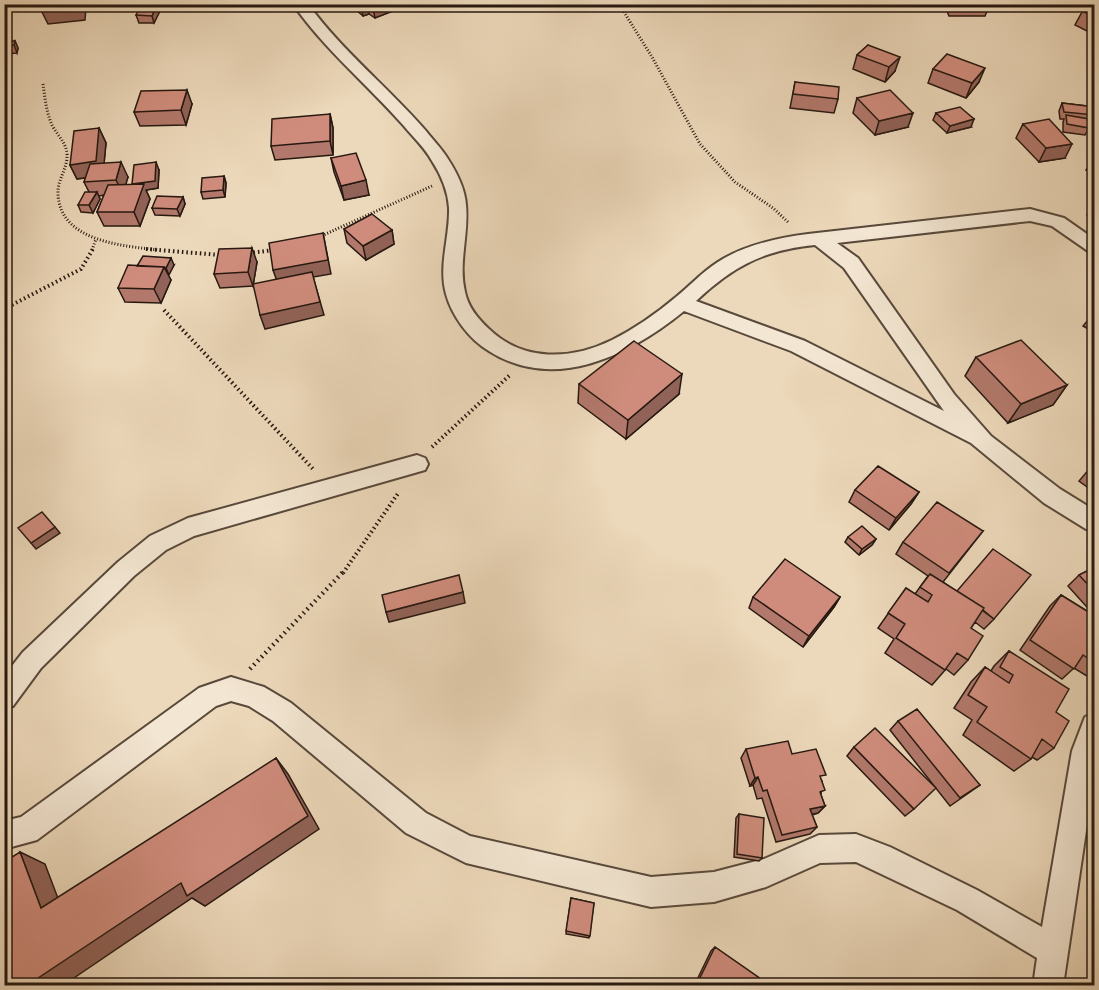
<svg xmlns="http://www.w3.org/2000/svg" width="1099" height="990" font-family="Cardo,serif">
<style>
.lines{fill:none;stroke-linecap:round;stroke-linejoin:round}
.street-casing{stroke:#58493b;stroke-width:4}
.path-far2{stroke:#271911;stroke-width:3;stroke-dasharray:1 2;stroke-linecap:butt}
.path-far1{stroke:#271911;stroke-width:4;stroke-dasharray:1.5 3;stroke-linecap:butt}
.path{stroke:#271911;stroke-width:4.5;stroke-dasharray:1.5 4;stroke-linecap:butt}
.street{fill:#f3e6d2;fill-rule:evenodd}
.wall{fill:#b2786b;stroke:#271911;stroke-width:1.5}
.shaded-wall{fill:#916257;stroke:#271911;stroke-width:1.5}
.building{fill:#cf8c7c;stroke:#271911;stroke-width:1.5}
</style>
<rect width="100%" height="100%" fill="#ecd8ba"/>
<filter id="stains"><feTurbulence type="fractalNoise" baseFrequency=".00333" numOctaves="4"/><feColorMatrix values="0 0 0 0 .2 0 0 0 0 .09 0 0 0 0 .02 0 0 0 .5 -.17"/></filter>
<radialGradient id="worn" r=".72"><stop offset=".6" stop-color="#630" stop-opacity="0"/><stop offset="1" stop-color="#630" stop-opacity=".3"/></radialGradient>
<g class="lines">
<g class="street-casing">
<path id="street" d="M293 4H308C342 51 388 87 426 131 433 140 442 149 448 159 457 173 465 189 466 205 469 234 458 263 465 292 468 307 478 319 489 329 523 362 572 360 612 340 634 329 657 313 676 297 690 286 702 272 718 262 744 245 777 238 808 234L1030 209 1064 218 1094 239V253L1088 251 1052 226 1030 221 837 243 858 258 954 394 991 436 1060 489 1094 510V532L1086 529 1044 503 971 443 791 351 684 311C630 355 555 393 489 351 469 339 452 316 446 294 438 265 450 237 449 208 448 191 441 175 432 161 425 148 413 137 404 126 367 84 325 50 293 4ZM815 245 844 268 944 411 805 341 696 301C733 266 764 250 815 245Z
M417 455 425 458 428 464 425 470 194 536 166 550 134 576 41 668 13 706 4 709V676L23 652 118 562 150 536 188 518Z
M231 677 264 687 291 703 426 813 470 836 651 877 714 872 764 859 819 835 856 834 890 847 977 890 1042 927 1072 751 1085 717 1094 713V777L1063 986H1033L1037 958 957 910 856 862 820 863 766 887 714 902 651 907 466 863 406 833 273 721 249 706 231 701 216 706 37 840 4 849V821L21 817 199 688Z"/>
</g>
<path class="path-far2" d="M619 4 652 57 700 144 735 182 773 208 789 223
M43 84C45 97 46 112 52 125 57 135 66 142 67 154 68 168 57 180 58 194 60 242 124 246 159 250
M319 237 432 186
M92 250 96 239"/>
<path class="path-far1" d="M146 249 220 255
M249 253 274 250
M4 309 81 269 93 249
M164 310 314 470
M432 447 510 375
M343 573 399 492"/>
<path class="path" d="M250 669 344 571"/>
<use href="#street" class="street"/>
</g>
<path class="wall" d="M163 4 154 23H139L136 15Z
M349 4H403V7L375 18 369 14 363 16Z
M944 4H990L985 16H949Z
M1031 4H1055L1040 10Z
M1073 4H1095V35L1075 25 1083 10Z
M15 41 18 48 17 53 4 54V42Z
M868 45 895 71 885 82 853 69 857 55Z
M933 69 979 82 966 98 928 83Z
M1095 70V82L1088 79 1092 72Z
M795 82 838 99 834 113 790 108Z
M857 98 908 127 875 135 853 113Z
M1062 103 1095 107V123L1089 122V128L1085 135 1063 132V122L1064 119H1060L1059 111Z
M192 104 186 125 140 126 134 112Z
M936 113 971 127 947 133 933 120Z
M330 114 333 128V155L275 160 271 146Z
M1023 124 1065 158 1039 162 1016 138Z
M99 128 106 143 104 163 128 177 125 185H132L159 170 158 188 146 190 150 199 140 226H104L97 212 104 195 99 196 100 199 93 213 81 212 78 205 89 192 84 182 86 178 77 179 70 165Z
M1095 156V176L1086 170Z
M331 158 369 195 344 200 334 172Z
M224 176 226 183 225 197 203 199 201 192Z
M183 197 185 204 180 216 155 215 152 208Z
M1091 207H1095V221L1087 215Z
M344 229 392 230 394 244 366 260 347 243Z
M257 262 253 286 220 288 214 274Z
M174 265 168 275 171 280 161 303 125 302 118 288Z
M1095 314V333L1083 326 1088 320Z
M976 357 1067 385 1053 405 1008 423 965 376Z
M579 384 679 394 626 439 578 403Z
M1095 465V499L1090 496 1094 492 1079 481 1090 468Z
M855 490 919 492 911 504 889 530 849 502Z
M983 531 943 582 994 619 984 629 975 622 971 628 968 660 954 675 946 669 932 685 885 653 894 639 878 628 906 588 915 594 928 576 896 554 903 542Z
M848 537 876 539 872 545 859 555 845 542Z
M1095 567V616L1068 586 1079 575Z
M1061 595 1095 616V670L1087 676 1074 668 1062 679 1020 650 1050 606Z
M753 597H840L834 607 803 647 749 608Z
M1009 651 1056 712 1054 748 1037 760 1032 757 1031 759 1014 771 963 735 972 720 954 708 971 682 985 667 991 671 994 666Z
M898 721 980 785 950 806 890 730Z
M854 747 914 809 905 816 847 756Z
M746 749 792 754 822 781 821 795 825 806 818 813 812 815 817 827 810 834 776 842 762 798 757 799 753 785 750 786 741 758Z
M739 814 762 858 759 861 734 857 736 818Z
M571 898 594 903 589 938 566 934Z
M715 947 771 986H694L711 951Z"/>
<path class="shaded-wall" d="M79 4H84L86 8 85 20 48 24 41 10Z
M157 4 163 5 154 23 152 16Z
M361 4H368L369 14 363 16Z
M372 4H403V7L375 18Z
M1043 4H1055L1040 10Z
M15 41 18 48 17 53 14 45Z
M900 57 895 71 885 82 889 67Z
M985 68 979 82 966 98 972 83Z
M187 90 192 104 186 125 181 110Z
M913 113 908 127 875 135 879 121Z
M330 114 333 128V155L330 141Z
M974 119 971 127 947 133 950 126Z
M99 128 106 143 103 175 77 179 70 165Z
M1072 144 1065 158 1039 162 1046 148Z
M121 162 128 177 123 194 116 180Z
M156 162 159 170 158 188 146 190 150 199 140 226 134 212 132 184Z
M224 176 226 183 225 197 223 190Z
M366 180 369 195 344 200 341 186Z
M97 192 100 199 93 213 89 205Z
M183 197 185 204 180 216 177 209Z
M392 230 394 244 366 260 363 246Z
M323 233 331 274 313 277 324 315 265 329 260 315 278 284 273 270Z
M252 248 257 262 253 286 248 272Z
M171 258 174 265 169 275 166 268Z
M164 267 171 280 161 303 154 289Z
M682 374 679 394 626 439 628 420Z
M1067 385 1053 405 1008 423 1021 404Z
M919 492 911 504 889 530 896 518Z
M55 527 60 533 36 549 31 543Z
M876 539 872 545 859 555 862 549Z
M463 592 465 603 389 622 386 612Z
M840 597 834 607 803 647 809 636Z
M276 758 288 774 319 829 205 906 192 898 62 986H26Z
M758 777 753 785 750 786 755 778Z
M825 806 818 813 803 816 810 809Z
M20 852 45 864 65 917 41 908Z"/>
<path class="building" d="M42 4H79V6L41 10Z
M142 4H157L152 16 136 15Z
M1095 5V17L1082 11Z
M15 41 14 45 4 46V42Z
M868 45 900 57 889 67 857 55Z
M947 54 985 68 972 83 933 69Z
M795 82 839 87 838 99 793 94Z
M187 90 181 110 134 112 141 91Z
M890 90 913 113 879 121 857 98Z
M1062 103 1095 107V115L1064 112Z
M960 107 974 119 950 126 936 113Z
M330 114V141L271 146 272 119Z
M1066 115 1089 119V128L1067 124Z
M1049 119 1072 144 1046 148 1023 124Z
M99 128 96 161 70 165 74 131Z
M356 153 366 180 341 186 331 158Z
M121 162 116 180 84 182 90 164Z
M156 162 155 181 132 184 134 165Z
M224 176 223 190 201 192 202 178Z
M144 184 134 212H97L108 185Z
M85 192H97L89 205H78Z
M157 196 183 197 177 209 152 208Z
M372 214 392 230 363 246 344 229Z
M323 233 328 260 273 270 269 243Z
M252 248 248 272 214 274 219 249Z
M143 256 171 258 166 268 164 267 137 266Z
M128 265 164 267 154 289 118 288Z
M312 272 320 302 260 315 253 284Z
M1095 314V324L1088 320Z
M1021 340 1067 385 1021 404 976 357Z
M634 341 682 374 628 420 579 384Z
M1095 465V472L1090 468Z
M878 466 919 492 896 518 855 490Z
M937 502 983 531 949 573 903 542Z
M42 512 55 527 31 543 18 528Z
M862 526 876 539 862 549 848 537Z
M993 549 1031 575 994 619 983 610 984 608 957 591Z
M785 559 840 597 809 636 753 597Z
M1095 567V592L1079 575Z
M930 574 984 608 971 628 983 636 968 660 957 653 945 670 896 638 905 624 888 613 906 588 928 602 932 595 920 587Z
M459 575 463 592 386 612 382 595Z
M1061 595 1095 616V663L1083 655 1074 669 1030 640Z
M1009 651 1069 689 1056 712 1069 721 1054 748 1042 739 1031 759 977 722 987 707 968 695 985 667 1009 683 1013 675 1000 667Z
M917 709 980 785 960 798 898 721Z
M875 728 936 788 914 809 854 747Z
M788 741 792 754 816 749 826 775 820 776 825 790 820 792 825 806 810 809 817 827 782 835 767 790 763 791 758 777 755 778 746 749Z
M276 758 308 816 187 896 181 883 26 986H4V862L20 852 41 908Z
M739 814 764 818 762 858 737 854Z
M571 898 594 903 590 936 566 931Z
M715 947 771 986H696Z"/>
<rect width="1099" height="990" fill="none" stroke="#ecd8ba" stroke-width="24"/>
<rect x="6" y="6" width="1087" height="978" fill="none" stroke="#271911" stroke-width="3"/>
<rect x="12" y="12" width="1075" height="966" fill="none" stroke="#271911" stroke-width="1.5"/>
<rect width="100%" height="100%" filter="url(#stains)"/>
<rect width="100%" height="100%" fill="url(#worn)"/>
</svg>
